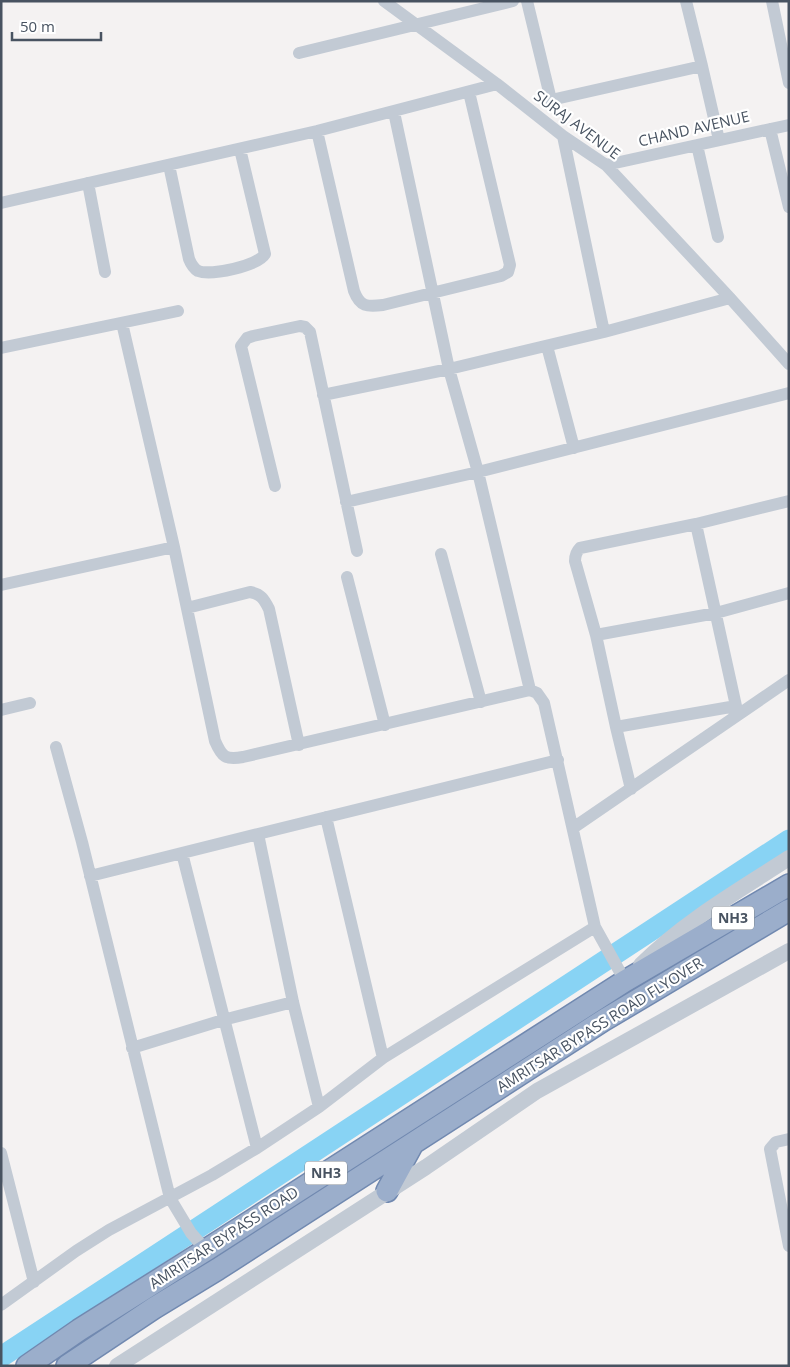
<svg xmlns="http://www.w3.org/2000/svg" width="790" height="1367" font-family="'Open Sans',sans-serif">
<style>
.lines{fill:none;stroke-linecap:round;stroke-linejoin:round}
.river{stroke:#88d3f4;stroke-width:21}
.trunk-casing{stroke:#7189b0;stroke-width:24}
.minor{stroke:#c2cad4;stroke-width:12}
.tertiary{stroke:#c2cad4;stroke-width:16}
.trunk{stroke:#9baecb;stroke-width:21}
.labels{text-anchor:middle;stroke-width:4.5;stroke-linejoin:round;paint-order:stroke}
.shield{fill:#fff;stroke:#7f8790;stroke-width:1}
.shield-label{font-size:14px;font-weight:bold;fill:#485361}
.street-label{font-size:15px;fill:#485361;stroke:#fff}
</style>
<rect width="100%" height="100%" fill="#f4f2f2"/>
<g class="lines">
<path class="river" d="M1 1357 789 840"/>
<g class="trunk-casing">
<path id="trunk" d="M387 1191 412 1145
M27 1366 79 1330 206 1250 625 981 789 885
M67 1366 154 1308 218 1269 604 1020 789 910"/>
</g>
<path class="minor" d="M384 1 497 84 563 136 606 165 730 298 789 364
M527 1 551 100 702 66 686 1
M772 1 789 83
M299 53 513 1
M702 66 719 140
M394 112 449 369 478 472 530 690
M770 129 789 207
M317 131 354 291C360 307 367 307 383 305L501 276 508 272 510 265 469 92
M563 136 604 332
M697 145 718 237
M169 165 189 259C191 264 193 268 198 271 211 276 258 266 265 254L240 149
M606 165 789 125
M88 183 105 272
M1 203 317 131 497 84
M122 323 174 547 215 741C222 757 225 760 243 757L530 690 537 693 544 703 595 927 625 981
M547 346 574 448
M1 348 178 311
M323 395 449 369 604 332 730 298
M275 486 241 346 247 338 253 336 300 326 305 327 310 332 357 551
M346 502 478 472 789 393
M696 524 738 715
M441 554 481 702
M347 577 385 725
M1 585 174 547
M187 608 250 592C261 594 264 599 269 609L299 745
M596 635 716 613 789 593
M1 710 30 703
M616 727 596 635 575 561C575 556 576 552 580 548L696 524 789 501
M56 747 82 842 170 1198 191 1233 206 1250
M631 789 616 727 736 706
M326 817 383 1058
M573 828 789 680
M258 834 558 760
M182 853 257 1148
M90 876 258 834 293 1002 319 1107
M132 1048 223 1020 293 1002
M789 1139 776 1142 770 1149 789 1246
M1 1153 34 1282
M1 1305 76 1251 109 1230 212 1175 257 1148 319 1107 383 1058 595 927"/>
<path class="tertiary" d="M641 965C684 922 738 891 789 858
M117 1366 426 1167 537 1091 789 951"/>
<use href="#trunk" class="trunk"/>
</g>
<g class="labels">
<g class="shield">
<rect x="712" y="906.5" width="42" height="23" rx="4"/>
<rect x="305" y="1161.5" width="42" height="23" rx="4"/>
</g>
<g class="shield-label">
<text x="733" y="923">NH3</text>
<text x="326" y="1178">NH3</text>
</g>
<g class="street-label">
<text transform="translate(577 125) rotate(37)" y="5">SURAJ AVENUE</text>
<text transform="translate(694 129) rotate(-13)" y="5">CHAND AVENUE</text>
<text transform="translate(600 1025) rotate(-32)" y="5">AMRITSAR BYPASS ROAD FLYOVER</text>
<text transform="translate(224 1238) rotate(-33)" y="5">AMRITSAR BYPASS ROAD</text>
</g>
</g>
<rect width="790" height="1367" fill="none" stroke="#485361" stroke-width="5"/>
<path d="M12 32v8h89v-8" fill="none" stroke="#485361" stroke-width="2.5"/>
<text x="20" y="32" font-size="15" fill="#485361" stroke="#ffffff" stroke-width="4" paint-order="stroke">50 m</text>
</svg>
